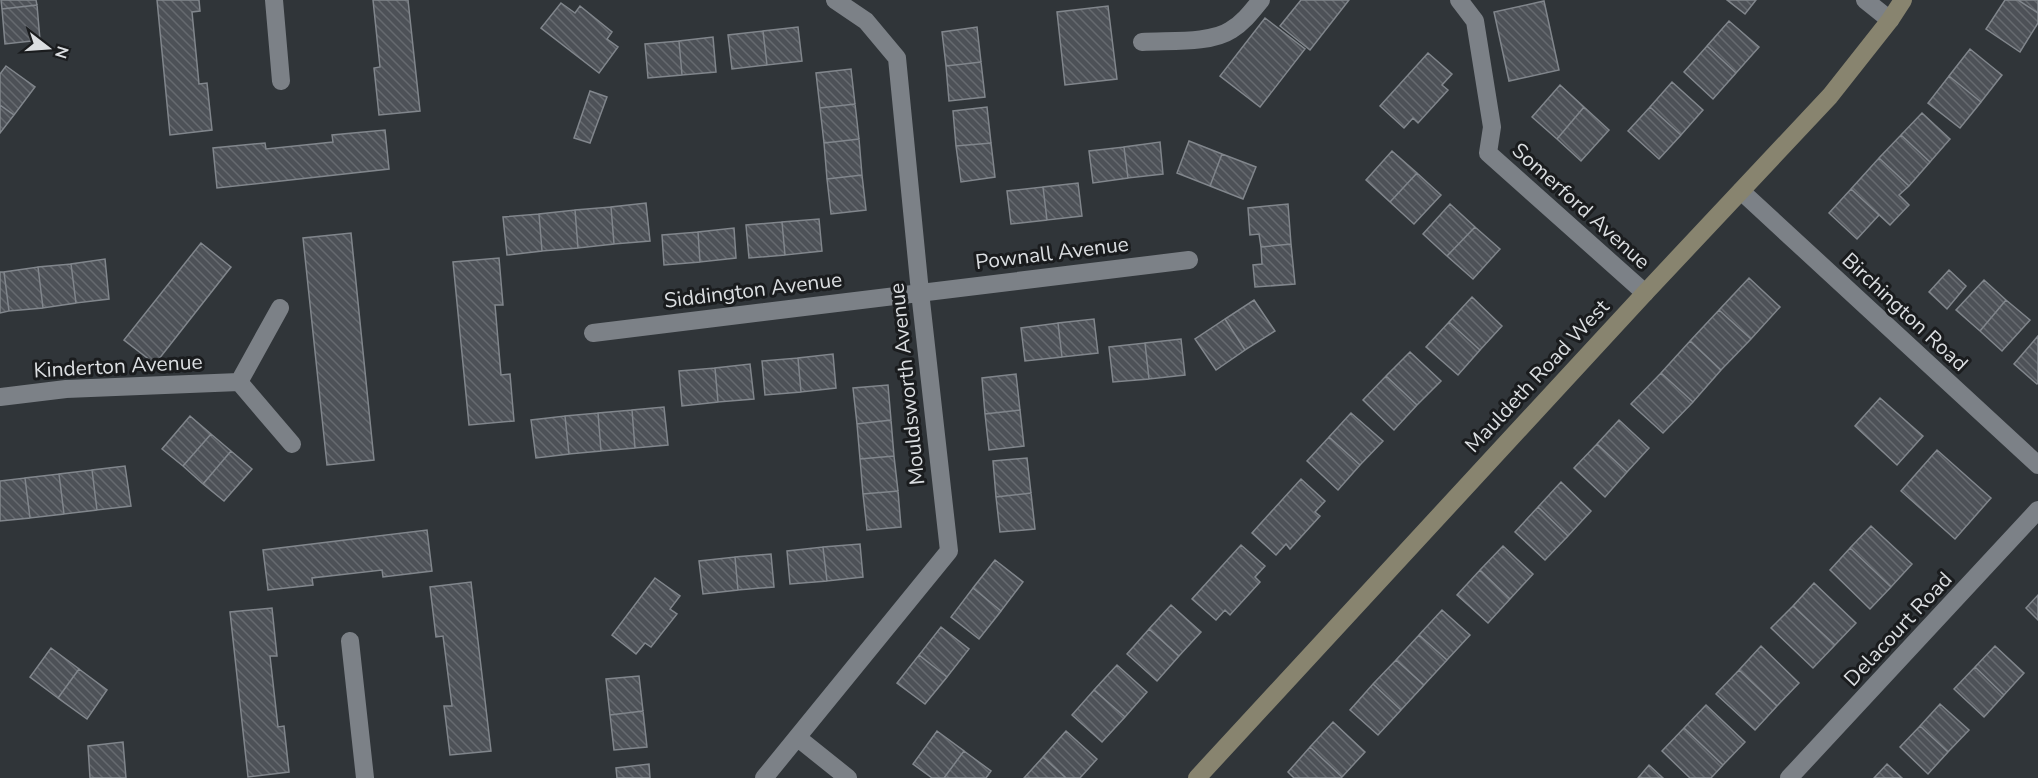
<svg xmlns="http://www.w3.org/2000/svg" width="2038" height="778" font-family="'Nunito Sans',sans-serif">
<style>
.building{fill:url(#building-back-hatch);stroke:#81868c;stroke-width:1.5}
.lines{fill:none;stroke-linecap:round;stroke-linejoin:round}
.street{stroke:#7c8187;stroke-width:18}
.secondary{stroke:#88846f;stroke-width:18}
.labels{text-anchor:middle;stroke-width:6;stroke-linejoin:round;paint-order:stroke}
.street-label{font-size:21px;fill:#dbdee1;stroke:#1a1c1e}
</style>
<defs>
<pattern id="building-back-hatch" width="6" height="6" patternUnits="userSpaceOnUse" patternTransform="scale(1.5)"><rect width="6" height="6" fill="#4d5157"/><path d="M-1 5l2 2M0 0l6 6M5-1l2 2" fill="none" stroke="#666a6f"/></pattern>
</defs>
<rect width="100%" height="100%" fill="#303539"/>
<path class="building" d="M1 0H36L37 5 2 9Z
M157 0H199L200 11 192 12 199 84 207 83 212 130 170 135Z
M373 0H408L420 111 379 115 374 68 380 67Z
M1301 0H1349L1310 50 1280 26Z
M1727 0H1756L1745 14Z
M2005 0H2018L2038 13V23L2020 52 1986 29Z
M2018 0H2038V13Z
M1544 1 1559 70 1509 81 1494 12Z
M561 3 575 13 580 6 612 32 607 39 618 47 599 73 541 28Z
M37 5 40 40 5 44 2 9Z
M1108 6 1117 79 1065 85 1057 12Z
M1265 18 1305 49 1260 107 1220 76Z
M1729 21 1759 47 1736 73 1707 46Z
M798 27 802 61 767 65 763 31Z
M977 27 981 62 946 66 942 32Z
M763 31 767 65 732 69 728 35Z
M713 37 716 72 682 75 679 41Z
M679 41 682 75 648 78 645 44Z
M1707 46 1736 73 1713 99 1684 72Z
M1970 49 2002 75 1981 102 1949 76Z
M1428 53 1452 74 1442 85 1448 90 1418 123 1413 118 1404 128 1380 106Z
M981 62 985 97 949 101 946 66Z
M6 66 35 87 14 115 0 105V74Z
M851 69 855 104 820 108 816 73Z
M1949 76 1981 102 1960 128 1928 103Z
M1672 82 1703 110 1681 135 1650 107Z
M1560 85 1584 107 1557 139 1532 117Z
M590 91 607 97 590 143 574 138Z
M855 104 859 139 824 143 820 108Z
M0 105 14 115 0 133Z
M987 107 991 143 956 146 953 111Z
M1584 107 1609 130 1581 161 1557 139Z
M1650 107 1681 135 1659 159 1628 131Z
M1922 113 1950 139 1930 162 1901 135Z
M385 130 389 169 217 188 213 148 265 143 266 149 333 142 332 135Z
M1901 135 1930 162 1909 186 1879 158Z
M859 139 862 175 827 179 824 143Z
M1189 141 1222 154 1210 186 1177 173Z
M1160 142 1163 174 1128 178 1124 147Z
M991 143 995 177 961 182 956 146Z
M1124 147 1128 178 1093 183 1089 151Z
M1392 151 1417 173 1390 202 1366 180Z
M1222 154 1256 167 1243 199 1210 186Z
M1879 158 1909 186 1899 195 1909 205 1890 225 1851 189Z
M1417 173 1441 195 1414 224 1390 202Z
M862 175 866 210 831 214 827 179Z
M1078 183 1082 216 1047 220 1043 187Z
M1043 187 1047 220 1011 224 1007 191Z
M1851 189 1879 215 1857 239 1829 213Z
M646 203 650 241 614 244 611 207Z
M1288 204 1291 244 1261 247 1259 234 1250 235 1248 208Z
M1450 204 1475 227 1447 256 1423 234Z
M611 207 614 244 578 248 575 210Z
M575 210 578 248 542 251 539 214Z
M539 214 542 251 507 255 503 217Z
M819 219 822 251 785 255 782 222Z
M782 222 785 255 749 258 746 225Z
M1475 227 1500 249 1473 279 1447 256Z
M734 228 736 258 700 262 698 232Z
M698 232 700 262 664 265 662 235Z
M351 233 374 460 327 465 303 238Z
M201 243 231 267 155 364 124 340Z
M1291 244 1295 284 1255 287 1253 265 1262 264 1261 247Z
M499 258 503 305H495L501 375 510 374 514 421 469 425 453 262Z
M105 259 109 299 76 303 71 264Z
M71 264 76 303 43 308 38 267Z
M38 267 43 308 9 311 4 272Z
M1949 270 1966 286 1947 309 1929 292Z
M0 272H4L9 311 0 313Z
M1749 278 1780 307 1751 339 1719 310Z
M1984 280 2006 300 1980 331 1956 310Z
M1472 297 1502 326 1480 350 1449 322Z
M1254 300 1275 331 1245 350 1225 319Z
M2006 300 2030 320 2002 351 1980 331Z
M1719 310 1751 339 1721 370 1690 341Z
M1094 319 1098 353 1062 357 1058 323Z
M1225 319 1245 350 1216 370 1195 339Z
M1449 322 1480 350 1458 375 1426 347Z
M1058 323 1062 357 1025 361 1021 328Z
M2038 336V383L2037 384 2014 364Z
M1181 339 1185 375 1149 379 1145 343Z
M1690 341 1721 370 1693 402 1661 373Z
M1145 343 1149 379 1113 382 1109 347Z
M1410 352 1441 381 1417 405 1386 376Z
M833 354 836 388 801 392 798 358Z
M798 358 801 392 765 395 762 361Z
M750 364 754 399 718 402 715 368Z
M715 368 718 402 682 406 679 371Z
M1661 373 1693 402 1663 433 1631 404Z
M1016 374 1020 410 985 414 982 378Z
M1386 376 1417 405 1394 430 1363 400Z
M888 385 891 420 857 424 853 388Z
M1880 398 1923 436 1897 465 1855 426Z
M664 407 668 445 635 448 632 410Z
M632 410 635 448 601 451 598 413Z
M1020 410 1024 446 989 450 985 414Z
M598 413 601 451 569 454 565 416Z
M1351 413 1383 441 1360 465 1329 437Z
M190 416 211 434 183 466 162 449Z
M565 416 569 454 536 458 531 420Z
M891 420 894 456 860 459 857 424Z
M1619 420 1649 448 1627 472 1597 444Z
M211 434 231 451 203 484 183 466Z
M1329 437 1360 465 1338 490 1307 461Z
M1597 444 1627 472 1605 497 1574 468Z
M1937 450 1991 498 1955 539 1901 491Z
M231 451 252 469 224 501 203 484Z
M894 456 898 491 863 494 860 459Z
M1027 458 1031 493 996 497 993 461Z
M125 466 131 506 97 510 92 470Z
M92 470 97 510 64 514 59 474Z
M59 474 64 514 30 518 25 478Z
M25 478 30 518 0 521V481Z
M1301 479 1325 501 1315 512 1320 516 1290 549 1286 544 1276 555 1252 533Z
M1561 482 1591 511 1568 536 1538 507Z
M898 491 901 527 867 530 863 494Z
M1031 493 1035 529 1000 532 996 497Z
M1538 507 1568 536 1545 560 1515 532Z
M1871 526 1912 564 1891 587 1850 548Z
M427 530 432 571 383 577 382 570 312 578 313 585 268 590 263 550Z
M860 544 863 577 827 581 823 547Z
M1241 545 1265 566 1255 577 1260 582 1230 615 1225 610 1216 620 1192 599Z
M1503 546 1533 574 1510 599 1480 570Z
M823 547 827 581 790 584 787 551Z
M1850 548 1891 587 1870 609 1830 570Z
M771 554 774 587 738 590 735 557Z
M735 557 738 590 703 594 699 561Z
M995 560 1023 582 1001 611 973 588Z
M1480 570 1510 599 1488 623 1457 595Z
M655 578 680 596 670 609 677 614 651 647 645 643 636 654 612 635Z
M471 582 491 751 450 755 444 706H452L443 636 436 637 430 587Z
M1814 583 1856 623 1835 645 1793 606Z
M973 588 1001 611 979 639 951 617Z
M2038 595V620L2026 608Z
M1171 605 1201 632 1179 656 1149 629Z
M1793 606 1835 645 1813 668 1771 628Z
M272 608 277 656H270L278 727 284 726 289 772 248 777 230 612Z
M1442 610 1470 635 1447 660 1419 635Z
M941 627 969 649 947 677 919 655Z
M1149 629 1179 656 1157 681 1127 654Z
M1419 635 1447 660 1424 685 1396 660Z
M1761 646 1799 683 1777 706 1739 670Z
M1995 646 2024 673 2004 695 1975 667Z
M51 648 79 669 58 698 30 677Z
M919 655 947 677 925 704 897 683Z
M1396 660 1424 685 1401 710 1373 684Z
M1117 665 1147 692 1125 717 1094 690Z
M1975 667 2004 695 1984 717 1954 689Z
M79 669 107 690 87 719 58 698Z
M1739 670 1777 706 1755 730 1716 694Z
M639 676 643 711 610 715 606 679Z
M1373 684 1401 710 1378 735 1350 710Z
M1094 690 1125 717 1102 742 1072 715Z
M1940 704 1969 730 1948 752 1920 726Z
M1706 705 1745 742 1723 765 1684 728Z
M643 711 647 747 614 750 610 715Z
M1333 722 1365 752 1342 777 1310 747Z
M1920 726 1948 752 1928 774 1900 747Z
M1684 728 1723 765 1711 778H1690L1662 751Z
M937 731 964 751 944 778H932L913 764Z
M1066 731 1097 759 1080 778H1066L1043 757Z
M123 742 126 778H90L88 746Z
M1310 747 1342 777 1341 778H1294L1288 772Z
M964 751 991 771 986 778H944Z
M1043 757 1066 778H1024Z
M649 764 650 778H617L616 768Z
M1887 764 1902 778H1874Z
M1649 765 1663 778H1638Z"/>
<g class="lines">
<path class="street" d="M274 0 281 81
M1459 0 1475 21 1492 127 1488 153 1645 293
M1865 0 1890 20
M1142 42C1167 40 1210 44 1231 30 1244 22 1252 11 1261 0
M1741 191 2038 465
M280 308 239 382 292 444
M593 333 1189 260
M0 397 66 389 239 382
M350 641 365 778
M798 738 848 778
M764 778 949 551 920 292 897 58 866 21 835 0
M1789 778 2038 510"/>
<path class="secondary" d="M1197 778 1645 293 1830 96 1890 20 1903 0"/>
</g>
<g class="labels">
<g class="street-label">
<text transform="translate(1581 206) rotate(42)" y="7">Somerford Avenue</text>
<text transform="translate(1052 253) rotate(-7)" y="7">Pownall Avenue</text>
<text transform="translate(753 290) rotate(-7)" y="7">Siddington Avenue</text>
<text transform="translate(1905 312) rotate(43)" y="7">Birchington Road</text>
<text transform="translate(118 366) rotate(-3)" y="7">Kinderton Avenue</text>
<text transform="translate(1537 376) rotate(-47)" y="7">Mauldeth Road West</text>
<text transform="translate(907 384) rotate(-96)" y="7">Mouldsworth Avenue</text>
<text transform="translate(1898 629) rotate(-47)" y="7">Delacourt Road</text>
</g>
</g>
<g transform="translate(48 48) rotate(107)" stroke="#1a1c1e" stroke-width="4.5" paint-order="stroke">
<path d="M0-4.5L10 22L0 15L-10 22Z" fill="#dbdee1"/>
<text y="-9" font-size="16" font-weight="bold" text-anchor="middle" fill="#dbdee1">N</text>
</g>
</svg>
